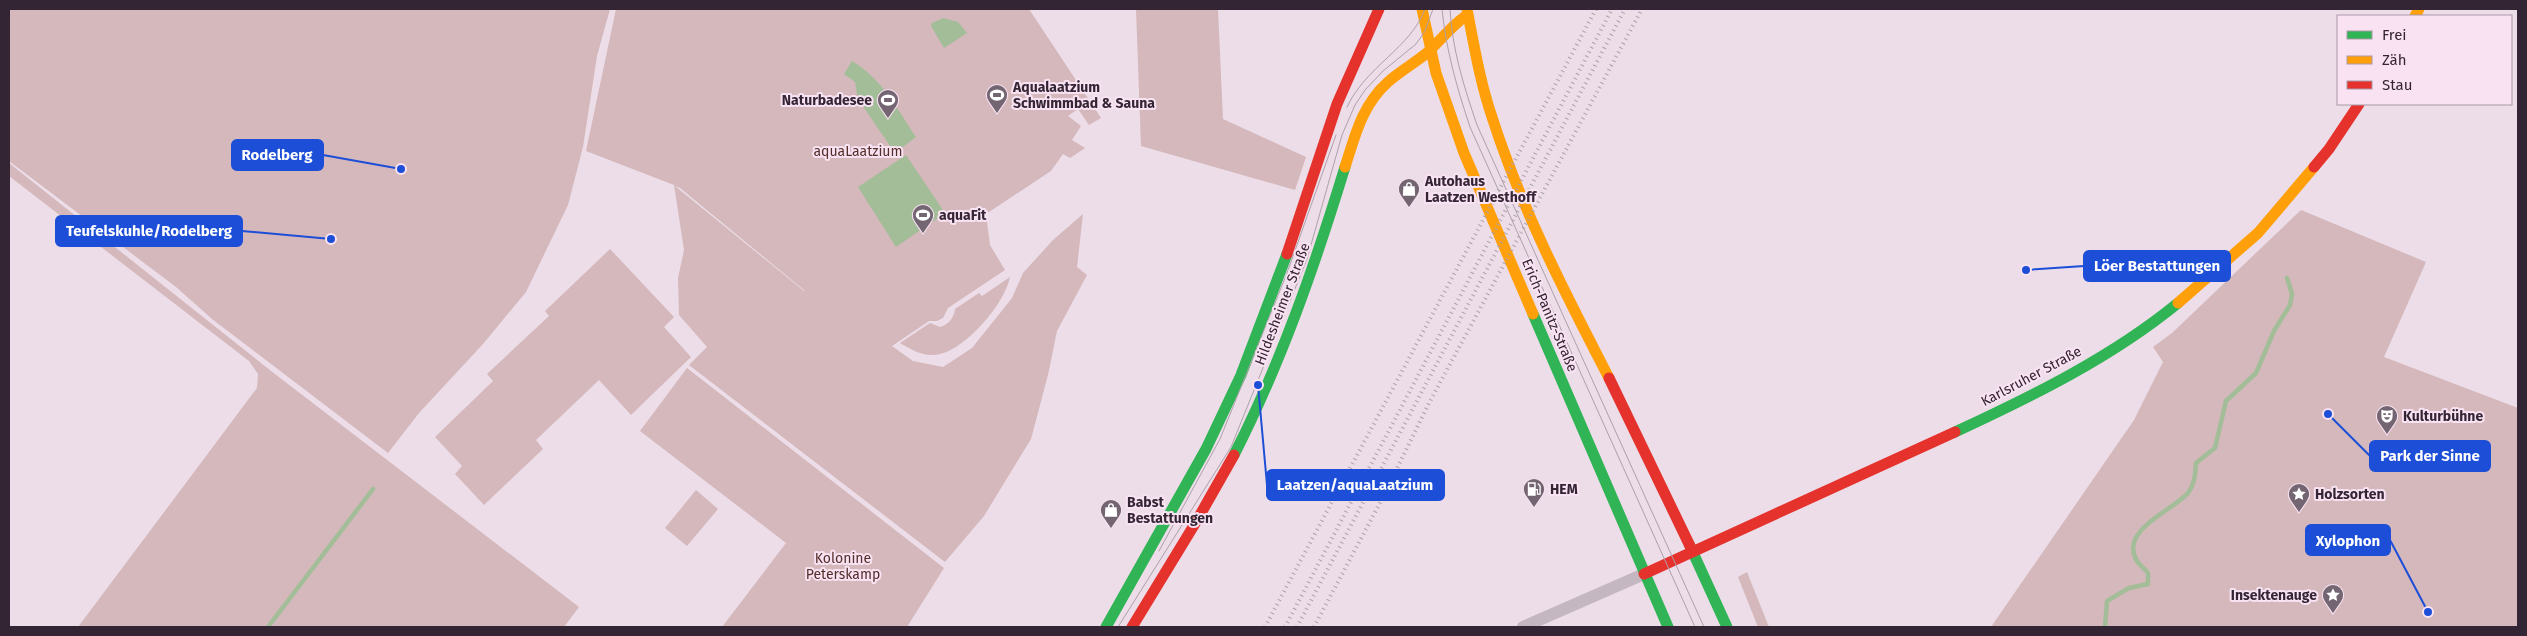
<svg xmlns="http://www.w3.org/2000/svg" width="2527" height="636" font-family="'Fira Sans',sans-serif">
<style>
.green{fill:#d4b8bb;fill-rule:evenodd}
.water{fill:#a2bd98}
.lines{fill:none;stroke-linecap:round;stroke-linejoin:round}
.stream{stroke:#a2bd98;stroke-width:4.5}
.street{stroke:#c4b7c2;stroke-width:12}
.fast{stroke:#30b455;stroke-width:11}
.slow{stroke:#ff9f0a;stroke-width:11}
.jam{stroke:#e5322d;stroke-width:11}
.tram{stroke:#aca1aa;stroke-width:1}
.rail{stroke:#aca1aa;stroke-width:4;stroke-dasharray:1 4;stroke-linecap:butt}
.labels{text-anchor:middle;stroke-width:4;stroke-linejoin:round;paint-order:stroke}
.poi-label{font-size:14px;font-weight:bold;fill:#342534;stroke:#f9e3f3;text-anchor:start}
.park-label{font-size:14px;fill:#532d29;stroke:#f9e3f3}
.street-label{font-size:14px;fill:#342534;stroke:#f9e3f3}
.leader{fill:none;stroke:#1d4ed8;stroke-width:2}
.callout-dot{fill:#1d4ed8;stroke:#f9e3f3;stroke-width:2}
.callout{fill:#1d4ed8;stroke:#1d4ed8;stroke-width:2}
.callout-label{font-size:15px;text-anchor:middle;font-weight:bold;fill:#fff}
</style>
<rect width="100%" height="100%" fill="#ecdde8"/>
<path class="green" d="M9 9H610L597 56 583 147 568 205 526 292 483 344 419 413 388 453 212 319 176 287 9 161Z
M616 9H1029L1101 118 1089 125 1078 109 1068 116 1081 126 1072 140 1085 148 1070 158 1063 154 1051 171 986 214 990 245 1005 270 948 308 943 318 937 321H929L892 346 913 361 943 367 972 348 1012 298 1023 273 1053 240 1083 214 1077 267 1087 275 1057 331 1048 375 1031 439 984 516 945 562 689 365 707 347 679 315 678 278 684 250 674 185 586 151ZM675 186 680 188 805 291H804Z
M1136 9H1218L1223 119 1306 157 1295 190 1141 146Z
M9 163 271 371 579 607 564 627H78L257 388 258 374 249 361 9 176Z
M2301 210 2426 262 2384 357 2518 408V627H1991L2134 420 2163 362 2153 347 2172 333Z
M610 249 674 317 664 327 691 357 631 415 599 380 536 440 543 449 484 505 455 474 462 466 435 437 493 381 487 374 549 316 545 311Z
M1010 277C1005 303 967 348 940 354 925 358 912 350 900 343L930 323 940 327C948 325 954 318 955 309L979 293 982 296Z
M687 368 944 568 907 627H722L786 543 640 431Z
M696 490 718 509 687 546 665 528Z
M1747 572 1769 627H1758L1738 577Z"/>
<path class="water" d="M943 18 958 22 967 33 944 48 931 26 932 23Z
M852 61C883 80 896 107 916 137L895 153 858 99 855 82 844 74Z
M906 155 945 213 896 247 858 187Z"/>
<g class="lines">
<path class="stream" d="M268 627 373 489
M2105 627 2107 601 2129 588 2148 584V573C2145 569 2140 566 2137 561 2118 530 2174 510 2188 493 2195 484 2195 475 2196 463L2215 448 2226 401 2256 373 2274 331 2290 305 2292 294 2287 278"/>
<path class="street" d="M1523 627 1644 574"/>
<path class="fast" d="M1533 314 1668 627
M1955 432C2033 396 2112 357 2178 303
M1234 455C1281 363 1315 265 1345 167
M1690 546 1727 627
M1106 627 1206 449 1241 375 1287 254"/>
<path class="slow" d="M1422 9 1436 73 1464 153 1533 314
M1467 9C1474 45 1480 82 1492 117 1521 208 1565 293 1609 378
M2415 16 2419 9
M1345 167C1355 136 1362 105 1388 82 1400 71 1415 63 1428 52 1442 39 1450 27 1467 15
M2178 303 2258 233 2314 167"/>
<path class="jam" d="M2314 167 2329 149 2359 104
M1287 254 1337 104 1379 9
M1609 378 1690 546
M1644 574 1955 432
M1132 627 1196 522 1234 455"/>
<path class="tram" d="M1442 9C1446 50 1457 88 1470 127L1695 627
M1450 9C1452 49 1464 87 1477 125L1704 627
M1347 107C1366 66 1411 48 1425 9
M1159 551 1220 439 1287 273 1336 135
M1118 627 1231 447 1307 259 1342 135 1355 105 1365 90 1383 71 1416 44 1425 31 1433 9"/>
<path class="rail" d="M1265 627 1596 9
M1285 627 1612 9
M1297 627 1625 9
M1314 627 1382 499 1429 403 1642 9"/>
</g>
<defs>
<g id="stadium-pin" transform="scale(1.125)"><path d="M0 17L-7.5 6A9.5 9.5 0 1 1 7.5 6Z" fill="#746573" stroke="#f9e3f3"/><path d="M0-5a6.5 5 0 1 0 0 10a6.5 5 0 1 0 0-10ZM-3.5-1.8h7v3.6h-7Z" fill="#fff"/></g>
<g id="shop-pin" transform="scale(1.125)"><path d="M0 17L-7.5 6A9.5 9.5 0 1 1 7.5 6Z" fill="#746573" stroke="#f9e3f3"/><path d="M-5-2.5h2.3a2.7 3.5 0 0 1 5.4 0H5L5.5 6h-11ZM-1.5-2.5h3a1.5 2.3 0 0 0-3 0Z" fill="#fff"/></g>
<g id="theatre-pin" transform="scale(1.125)"><path d="M0 17L-7.5 6A9.5 9.5 0 1 1 7.5 6Z" fill="#746573" stroke="#f9e3f3"/><path d="M-5-5.5Q0-4 5-5.5V0Q5 5 0 6Q-5 5-5 0ZM-3.3-2.5H-1v1.5H-3.3ZM1-2.5H3.3v1.5H1ZM-2.8 1Q0 5.5 2.8 1Z" fill="#fff"/></g>
<g id="fuel-pin" transform="scale(1.125)"><path d="M0 17L-7.5 6A9.5 9.5 0 1 1 7.5 6Z" fill="#746573" stroke="#f9e3f3"/><path d="M-5.5-6h7V0h2V4h1.3V-2.5L3-4.5l.8-.8L6-3V5H2.5V1h-1V6h-7ZM-4.2-4.7v3.2H.2V-4.7Z" fill="#fff"/></g>
<g id="sight-pin" transform="scale(1.125)"><path d="M0 17L-7.5 6A9.5 9.5 0 1 1 7.5 6Z" fill="#746573" stroke="#f9e3f3"/><path d="M0-6L1.8-2.2L6-1.7L2.9 1.2L3.7 5.4L0 3.3L-3.7 5.4L-2.9 1.2L-6-1.7L-1.8-2.2Z" fill="#fff"/></g>
</defs>
<g fill-rule="evenodd">
<use href="#stadium-pin" x="997" y="95"/>
<use href="#stadium-pin" x="888" y="100"/>
<use href="#shop-pin" x="1409" y="189"/>
<use href="#stadium-pin" x="923" y="215"/>
<use href="#theatre-pin" x="2387" y="416"/>
<use href="#fuel-pin" x="1534" y="489"/>
<use href="#sight-pin" x="2299" y="494"/>
<use href="#shop-pin" x="1111" y="510"/>
<use href="#sight-pin" x="2333" y="595"/>
</g>
<g class="labels">
<g class="poi-label">
<text x="1013" y="92">Aqualaatzium<tspan x="1013" dy="16">Schwimmbad &amp; Sauna</tspan></text>
<text x="872" y="105" text-anchor="end">Naturbadesee</text>
<text x="1425" y="186">Autohaus<tspan x="1425" dy="16">Laatzen Westhoff</tspan></text>
<text x="939" y="220">aquaFit</text>
<text x="2403" y="421">Kulturbühne</text>
<text x="1550" y="494">HEM</text>
<text x="2315" y="499">Holzsorten</text>
<text x="1127" y="507">Babst<tspan x="1127" dy="16">Bestattungen</tspan></text>
<text x="2317" y="600" text-anchor="end">Insektenauge</text>
</g>
<g class="park-label">
<text x="858" y="156">aquaLaatzium</text>
<text x="843" y="563">Kolonine<tspan x="843" dy="16">Peterskamp</tspan></text>
</g>
<g class="street-label">
<text transform="translate(1282 304) rotate(-69)" y="5">Hildesheimer Straße</text>
<text transform="translate(1550 315) rotate(67)" y="5">Erich-Panitz-Straße</text>
<text transform="translate(2031 376) rotate(-28)" y="5">Karlsruher Straße</text>
</g>
</g>
<path class="leader" d="M401 169L323 155M331 239L242 231M2026 270L2084 266M2328 414L2370 456M1258 385L1267 485M2428 612L2390 540"/>
<g class="callout-dot">
<circle cx="401" cy="169" r="5"/>
<circle cx="331" cy="239" r="5"/>
<circle cx="2026" cy="270" r="5"/>
<circle cx="2328" cy="414" r="5"/>
<circle cx="1258" cy="385" r="5"/>
<circle cx="2428" cy="612" r="5"/>
</g>
<g class="callout">
<rect x="232" y="140" width="91" height="30" rx="5"/>
<rect x="56" y="216" width="186" height="30" rx="5"/>
<rect x="2084" y="251" width="146" height="30" rx="5"/>
<rect x="2370" y="441" width="120" height="30" rx="5"/>
<rect x="1267" y="470" width="177" height="30" rx="5"/>
<rect x="2306" y="525" width="84" height="30" rx="5"/>
</g>
<g class="callout-label">
<text x="277" y="160">Rodelberg</text>
<text x="149" y="236">Teufelskuhle/Rodelberg</text>
<text x="2157" y="271">Löer Bestattungen</text>
<text x="2430" y="461">Park der Sinne</text>
<text x="1355" y="490">Laatzen/aquaLaatzium</text>
<text x="2348" y="546">Xylophon</text>
</g>
<rect width="2527" height="636" fill="none" stroke="#342534" stroke-width="20"/>
<rect x="2337" y="15" width="175" height="90" fill="#f9e3f3" stroke="#aa97a7"/>
<rect x="2347" y="31" width="25" height="8" fill="#30b455" stroke="#aa97a7"/>
<text x="2382" y="40" font-size="15" fill="#342534">Frei</text>
<rect x="2347" y="56" width="25" height="8" fill="#ff9f0a" stroke="#aa97a7"/>
<text x="2382" y="65" font-size="15" fill="#342534">Zäh</text>
<rect x="2347" y="81" width="25" height="8" fill="#e5322d" stroke="#aa97a7"/>
<text x="2382" y="90" font-size="15" fill="#342534">Stau</text>
</svg>
